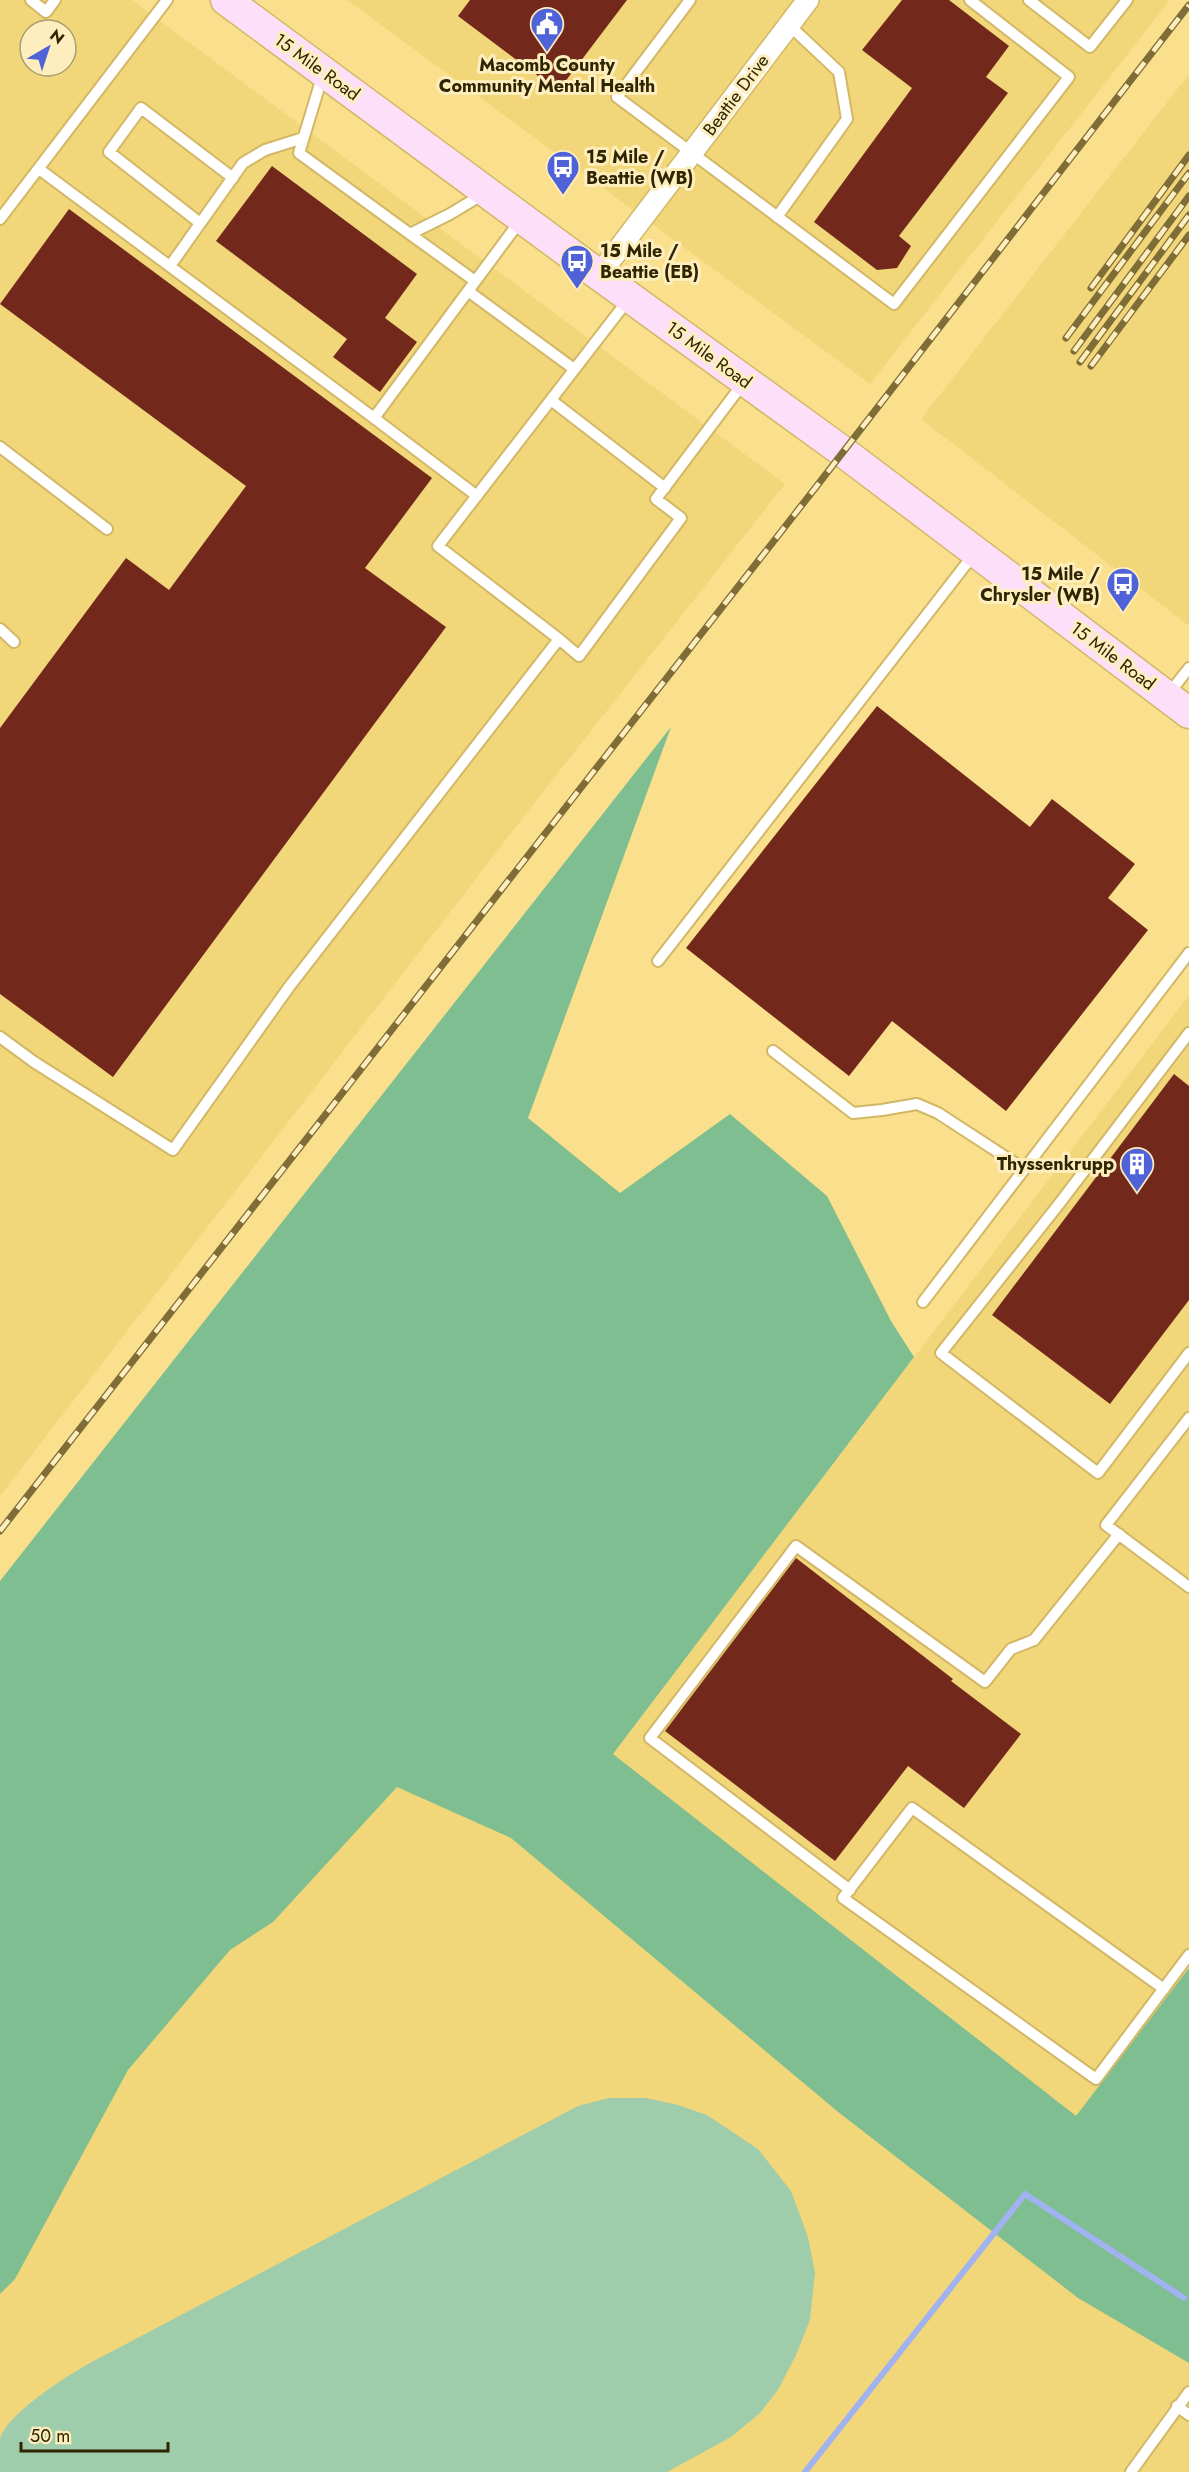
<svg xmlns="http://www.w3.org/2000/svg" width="1189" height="2472" font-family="Jost,sans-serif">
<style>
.built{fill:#f2d67a;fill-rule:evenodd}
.green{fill:#9fcdab}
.forest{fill:#7ebe90}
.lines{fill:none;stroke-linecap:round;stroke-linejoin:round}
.stream{stroke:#a1b2f1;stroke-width:6}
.building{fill:#72291c}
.lane-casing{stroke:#d2b866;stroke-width:14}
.street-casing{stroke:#d2b866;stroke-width:24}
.secondary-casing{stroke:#d2b866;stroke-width:33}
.lane{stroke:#fff;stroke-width:10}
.street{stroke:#fff;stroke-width:21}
.secondary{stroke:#fedff9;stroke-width:30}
.rail-casing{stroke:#7e6d37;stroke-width:7}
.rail{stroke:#feeebe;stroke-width:4.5;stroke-dasharray:14;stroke-linecap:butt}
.labels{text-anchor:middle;stroke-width:6;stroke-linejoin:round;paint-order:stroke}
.poi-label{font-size:18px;font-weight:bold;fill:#2f2501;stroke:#feeebe;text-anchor:start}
.street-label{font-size:18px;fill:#2f2501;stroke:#feeebe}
</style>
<rect width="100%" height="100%" fill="#fae08d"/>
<path class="built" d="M0 0H132L785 484 525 815 0 1496ZM30 30H66V66H30Z
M347 0H1170L870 384Z
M1189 74V626L921 419Z
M1189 995V2472H0V2019L349 1561 1015 2068 613 1754Z"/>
<path class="green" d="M609 2098H646L678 2105 707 2115 758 2149 791 2191 808 2237 815 2273 810 2320 796 2355 778 2390 760 2413 731 2437 667 2472H0C0 2462 0 2449 0 2439 6 2414 66 2377 88 2364L578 2106Z"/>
<path class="forest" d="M671 727 528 1118 620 1193 730 1114 827 1196 891 1321 914 1357 613 1754 1076 2116 1189 1968V2363L1078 2298 837 2111 511 1838 397 1787 273 1922 230 1950 128 2070 15 2279 0 2294V1581Z"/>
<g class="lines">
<path class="stream" d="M805 2472 1025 2194 1184 2298"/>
</g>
<path class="building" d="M470 0H627L558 91 458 16Z
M902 0H949L1009 46 986 77 1008 93 899 236 911 246 897 268 877 270 814 222 912 88 862 50Z
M272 166 417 274 385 318 417 342 380 392 333 357 347 339 216 241Z
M69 209 432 478 365 568 446 627 113 1077 0 994V728L126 558 169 590 246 486 0 304Z
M877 706 1030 827 1052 799 1135 864 1108 898 1148 930 1006 1111 892 1021 849 1076 686 948Z
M1174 1074 1189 1086V1300L1110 1404 992 1315Z
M796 1558 953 1679 951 1681 1021 1734 964 1808 908 1766 835 1861 665 1731Z"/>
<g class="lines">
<g class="lane-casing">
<path id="lane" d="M31 0 46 12 55 0
M690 0 617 97 894 304 1069 77 970 0
M1029 0 1090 47 1127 0
M323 74 299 153 410 234 450 214 485 193
M39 169 374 418
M777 217 847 119 839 72 789 25
M0 219 167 0
M520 221 468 291 574 369
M200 223 109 152 141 108 233 178
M410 234 475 281
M170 266 243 163 265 150 303 138
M468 291 374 418 477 496
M551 400 665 488
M0 447 107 529
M0 629 14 642
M559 639 579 656 681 518 656 499 744 382
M1167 696 1189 668
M658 961 974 554
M1189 1033 1059 1204 941 1353 1098 1473 1189 1353
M0 1037 34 1062 173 1150 289 987 559 639 438 546 628 300
M773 1051 853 1113 882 1110 917 1104 938 1113 1024 1169
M923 1302 1189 953
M1189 1418 1106 1525 1189 1587
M850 1890 650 1738 796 1546 985 1682 1011 1649 1034 1640 1119 1534
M1164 1989 912 1808 843 1898 1096 2079 1189 1955
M1177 2406 1189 2415
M1131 2472 1189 2392"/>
</g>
<g class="street-casing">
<path id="street" d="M599 275 808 0"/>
</g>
<g class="secondary-casing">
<path id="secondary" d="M226 0 599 275 842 451 1189 713"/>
</g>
<use href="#lane" class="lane"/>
<use href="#street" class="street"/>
<use href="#secondary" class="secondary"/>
<g class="rail-casing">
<path id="rail" d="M1091 288 1189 155
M1066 338 1189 173
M1074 351 1189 196
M1080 362 1189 215
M1091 366 1189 235
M0 1531 816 487 1189 5"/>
</g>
<use href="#rail" class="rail"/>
</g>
<defs>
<g id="civic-pin" transform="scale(1.725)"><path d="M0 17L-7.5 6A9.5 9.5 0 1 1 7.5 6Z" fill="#5062d7" stroke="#feeebe"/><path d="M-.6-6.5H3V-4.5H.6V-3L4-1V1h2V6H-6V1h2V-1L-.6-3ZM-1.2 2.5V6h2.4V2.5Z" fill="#fff"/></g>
<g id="bus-pin" transform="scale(1.725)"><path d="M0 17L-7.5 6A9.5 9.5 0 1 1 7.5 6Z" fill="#5062d7" stroke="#feeebe"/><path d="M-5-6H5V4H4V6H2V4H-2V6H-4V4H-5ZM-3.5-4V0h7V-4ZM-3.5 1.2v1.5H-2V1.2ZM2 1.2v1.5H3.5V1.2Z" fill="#fff"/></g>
<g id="building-pin" transform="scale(1.725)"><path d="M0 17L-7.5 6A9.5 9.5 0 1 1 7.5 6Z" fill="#5062d7" stroke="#feeebe"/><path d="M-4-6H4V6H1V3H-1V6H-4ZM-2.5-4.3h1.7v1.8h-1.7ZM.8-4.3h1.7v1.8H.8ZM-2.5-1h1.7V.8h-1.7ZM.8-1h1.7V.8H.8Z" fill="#fff"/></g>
</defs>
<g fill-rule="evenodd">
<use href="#civic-pin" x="547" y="24"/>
<use href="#bus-pin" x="563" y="167"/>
<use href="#bus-pin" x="577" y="261"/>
<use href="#bus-pin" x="1123" y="584"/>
<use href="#building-pin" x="1137" y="1164"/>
</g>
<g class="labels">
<g class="poi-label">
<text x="547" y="71" text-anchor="middle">Macomb County<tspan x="547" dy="21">Community Mental Health</tspan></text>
<text x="586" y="163">15 Mile /<tspan x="586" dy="21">Beattie (WB)</tspan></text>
<text x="600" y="257">15 Mile /<tspan x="600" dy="21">Beattie (EB)</tspan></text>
<text x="1100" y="580" text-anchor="end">15 Mile /<tspan x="1100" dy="21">Chrysler (WB)</tspan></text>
<text x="1114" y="1170" text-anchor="end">Thyssenkrupp</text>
</g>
<g class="street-label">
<text transform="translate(317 67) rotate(36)" y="6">15 Mile Road</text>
<text transform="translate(736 95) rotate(-53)" y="6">Beattie Drive</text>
<text transform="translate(709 355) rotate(36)" y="6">15 Mile Road</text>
<text transform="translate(1113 656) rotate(37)" y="6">15 Mile Road</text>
</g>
</g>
<g transform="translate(48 48) rotate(39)"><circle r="28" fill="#feeebe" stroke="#ab9e72" stroke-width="1.5"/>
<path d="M0-4.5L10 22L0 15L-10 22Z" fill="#5062d7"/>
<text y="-9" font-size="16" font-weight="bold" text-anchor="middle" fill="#2f2501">N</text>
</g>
<path d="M21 2442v9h147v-9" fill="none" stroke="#2f2501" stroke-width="3"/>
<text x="30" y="2442" font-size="18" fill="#2f2501" stroke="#feeebe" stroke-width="4.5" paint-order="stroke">50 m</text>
</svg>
